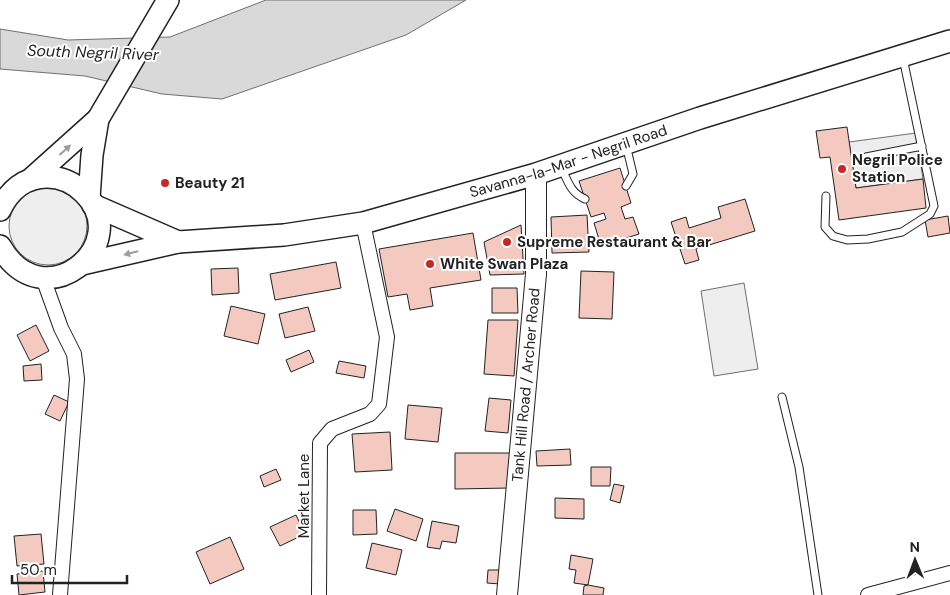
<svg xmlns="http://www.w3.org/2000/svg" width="950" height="595" font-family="'DM Sans',sans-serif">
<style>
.green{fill:#eee;stroke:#6f6f6f}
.parking{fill:#ededed;stroke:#6f6f6f}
.water{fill:#d9d9d9;stroke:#6f6f6f}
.building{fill:#f3c9c0;stroke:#222}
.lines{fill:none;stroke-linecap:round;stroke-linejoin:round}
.lane-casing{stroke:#222;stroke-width:9}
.street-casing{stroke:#222;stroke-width:16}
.secondary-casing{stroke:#222;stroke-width:22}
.primary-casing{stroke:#222;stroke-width:24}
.lane{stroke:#fff;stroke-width:7}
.street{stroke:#fff;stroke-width:14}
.secondary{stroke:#fff;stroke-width:20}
.primary{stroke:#fff;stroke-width:21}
.oneway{fill:#9c9c9c}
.poi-dot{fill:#c62828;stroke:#fff;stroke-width:2}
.labels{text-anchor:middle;stroke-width:4;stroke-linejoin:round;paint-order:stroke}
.poi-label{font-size:15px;font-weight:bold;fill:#222;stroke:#fff;text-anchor:start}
.street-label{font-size:15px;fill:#222;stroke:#fff}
.water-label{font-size:16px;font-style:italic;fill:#222;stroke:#fff}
</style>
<rect width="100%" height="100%" fill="#fff"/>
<path class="green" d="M9 226a39 39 0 1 1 78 0a39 39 0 1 1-78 0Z
M744 283 758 369 714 376 701 291Z"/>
<path class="parking" d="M916 133 923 179 856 188 849 142Z"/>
<path class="water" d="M266 0H466L406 35 222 99 162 94 85 76 0 69V29L68 40 170 37Z"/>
<path class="building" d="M847 127 856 188 923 179 926 208 839 220 830 157 820 158 816 131Z
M620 168 631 203 621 207 625 219 633 217 639 234 601 246 594 223 606 219 604 213 591 217 579 181Z
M745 199 755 231 696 249 699 260 685 264 671 222 686 217 689 228 721 218 718 207Z
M587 215 589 252 552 253 551 217Z
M948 216 950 233 928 237 925 220Z
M521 225 524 274 490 275 484 242Z
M473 233 481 280 430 288 433 306 410 310 407 294 388 297 379 249Z
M336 262 341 288 275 300 270 274Z
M238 268 239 293 212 295 211 269Z
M581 271 614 272 612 319 579 318Z
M492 288H517L518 313H492Z
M231 306 265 314 258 344 224 336Z
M308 307 315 331 285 338 279 314Z
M488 320H518L514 376 484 374Z
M36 325 49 351 30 361 17 335Z
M309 350 314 362 291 372 286 360Z
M339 361 366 366 364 378 336 373Z
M41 364 42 380 24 381 23 366Z
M54 395 69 402 60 421 45 414Z
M489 398 511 400 508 433 485 431Z
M408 405 442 408 438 442 405 439Z
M390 432 392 470 355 472 352 434Z
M570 449 571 465 537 466 536 451Z
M455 453H510V488L455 489Z
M591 467H611L610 486H591Z
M276 469 281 480 264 487 260 476Z
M614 484 624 486 620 503 610 500Z
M555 498 584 499V519L555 518Z
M395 509 423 519 416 541 387 531Z
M353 510H376L377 534 353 535Z
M296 515 305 534 280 546 270 527Z
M432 521 459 526 456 543 442 541 440 549 427 547Z
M41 534 44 564 17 566 14 536Z
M230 537 244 569 210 584 196 552Z
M372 543 402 550 396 575 366 568Z
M571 555 593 559 588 585 574 583 576 570 569 569Z
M488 570H501L500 584 487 583Z
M43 571 45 592 19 595 17 574Z
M588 585 604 588 603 595H583L584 586Z"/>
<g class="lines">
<g class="lane-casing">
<path id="lane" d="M866 157 922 146
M562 169C568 182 571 193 585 199
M626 186 633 174 626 145
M826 196 825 227 833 236 847 240 868 239 902 232 930 214 934 206 903 58
M782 397 799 467 818 595"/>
</g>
<g class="street-casing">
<path id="street" d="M43 278 61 328 74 354 77 379 60 595
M319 595 320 443 332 429 370 414 379 404 387 337 363 223
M868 595 950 573"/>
</g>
<g class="secondary-casing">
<g id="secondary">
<path id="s1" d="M507 595 536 274V174"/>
</g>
</g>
<g class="primary-casing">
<g id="primary">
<path d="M30 180 98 119 168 0"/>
<path d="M89 198 92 155 98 119"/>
<path d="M93 205 178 242"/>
<path d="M0 210C9 191 24 177 47 177 61 177 74 183 84 193 136 244 43 322 0 246"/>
<path id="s2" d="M82 264 178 242 284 235 363 223 536 174 700 118 950 41"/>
</g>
</g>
<use href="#lane" class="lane"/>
<use href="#street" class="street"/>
<use href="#secondary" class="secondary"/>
<use href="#primary" class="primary"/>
</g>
<defs><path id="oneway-solid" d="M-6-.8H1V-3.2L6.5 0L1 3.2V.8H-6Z" transform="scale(1.25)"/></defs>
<g class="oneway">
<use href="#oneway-solid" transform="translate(65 150) rotate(-42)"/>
<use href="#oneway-solid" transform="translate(131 253) rotate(166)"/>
</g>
<g class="poi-dot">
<circle cx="842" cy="169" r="5"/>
<circle cx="165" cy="183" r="5"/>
<circle cx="507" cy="242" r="5"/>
<circle cx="430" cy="264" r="5"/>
</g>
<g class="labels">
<g class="poi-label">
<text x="852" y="165">Negril Police<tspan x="852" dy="17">Station</tspan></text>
<text x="175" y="188">Beauty 21</text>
<text x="517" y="247">Supreme Restaurant &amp; Bar</text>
<text x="440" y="269">White Swan Plaza</text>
</g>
<g class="street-label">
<text dy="5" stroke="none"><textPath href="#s2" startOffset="499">Savanna-la-Mar - Negril Road</textPath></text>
<text dy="5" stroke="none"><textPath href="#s1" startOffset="211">Tank Hill Road / Archer Road</textPath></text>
<text transform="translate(304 496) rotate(-90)" y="5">Market Lane</text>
</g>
<g class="water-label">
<text transform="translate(93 52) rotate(2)" y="6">South Negril River</text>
</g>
</g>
<g transform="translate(915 560) rotate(359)" stroke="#ffffff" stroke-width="4" paint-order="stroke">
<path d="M0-4L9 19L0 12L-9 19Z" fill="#222222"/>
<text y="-8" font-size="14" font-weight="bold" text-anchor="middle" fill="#222222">N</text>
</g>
<path d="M12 575v8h115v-8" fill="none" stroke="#222222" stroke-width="2.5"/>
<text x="20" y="575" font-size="15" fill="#222222" stroke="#ffffff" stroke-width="4" paint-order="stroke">50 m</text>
</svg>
